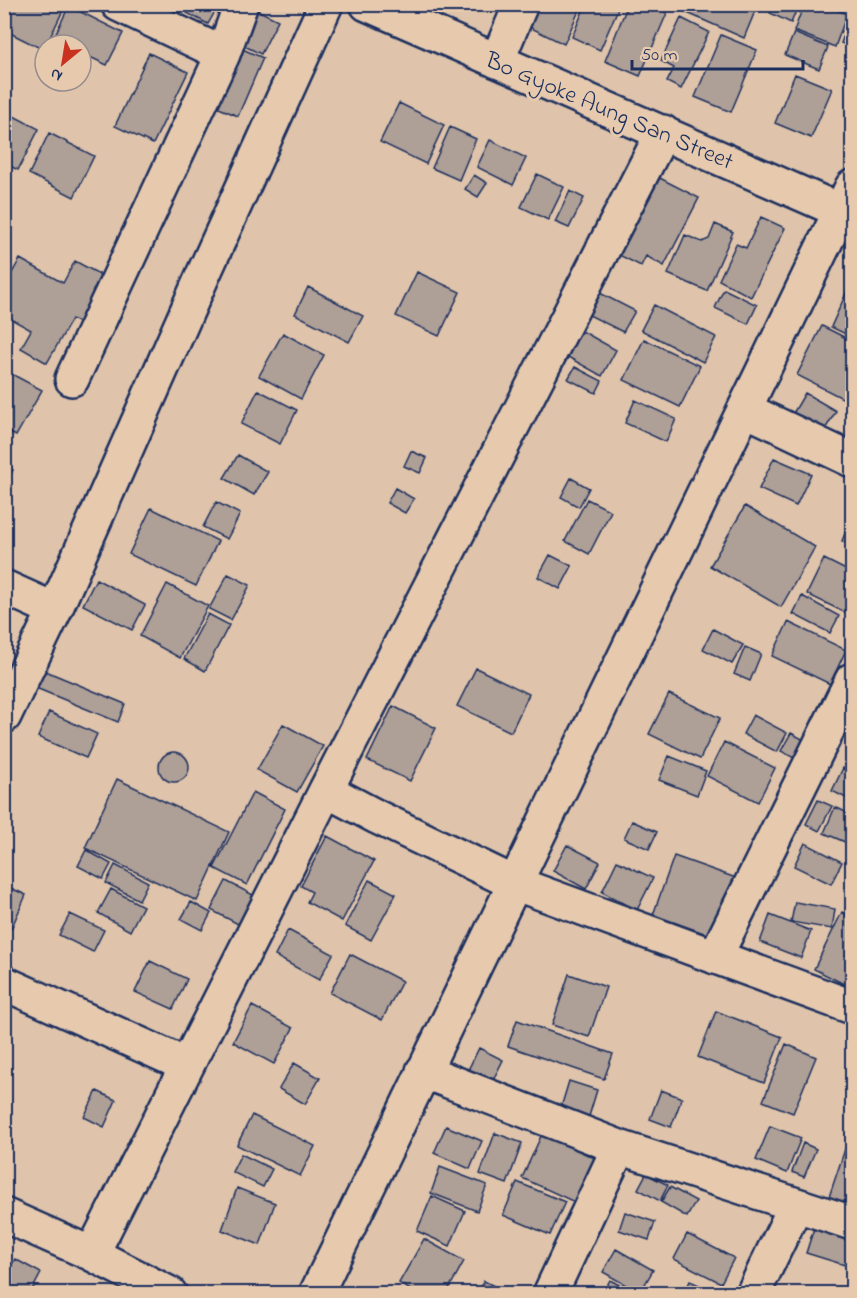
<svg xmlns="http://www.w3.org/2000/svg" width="857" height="1298" font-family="'Indie Flower',sans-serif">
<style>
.building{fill:#ae9f97;stroke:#1b2f5e;stroke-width:1.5}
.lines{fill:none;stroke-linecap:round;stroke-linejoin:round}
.minor-casing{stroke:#1b2f5e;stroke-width:38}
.minor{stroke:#e7caae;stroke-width:33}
.labels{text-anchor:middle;stroke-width:6;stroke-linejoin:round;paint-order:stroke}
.street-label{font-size:24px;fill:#1b2f5e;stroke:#e7caae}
</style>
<rect width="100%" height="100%" fill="#dfc4ab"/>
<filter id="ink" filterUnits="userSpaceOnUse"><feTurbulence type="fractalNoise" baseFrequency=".0167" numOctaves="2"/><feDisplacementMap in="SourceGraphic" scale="12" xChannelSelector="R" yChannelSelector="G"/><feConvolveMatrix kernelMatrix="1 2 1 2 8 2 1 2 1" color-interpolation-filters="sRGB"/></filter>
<g filter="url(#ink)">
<path class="building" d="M12 4H66L44 50 4 30V20Z
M162 4H184L180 13Z
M191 4H210L217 8 208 24 187 13Z
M537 4H582L564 44 527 26Z
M586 4H620L600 50 572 37Z
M628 4H646L667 13 640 76 605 61Z
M688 4H758L744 38 685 12Z
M774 4H799L791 23 770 13Z
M804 4H822L847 14 835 47 794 31Z
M69 6 123 33 107 65 81 53V45H65L53 39Z
M251 7 278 20 261 54 234 41Z
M852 14V47L841 43Z
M681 18 709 32 681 89 667 82 674 68 661 61Z
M794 33 828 47 819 69 785 55Z
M721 35 757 50 731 112 695 97Z
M231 44 263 58 238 116 207 103Z
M149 53 188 72 153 144 115 126Z
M795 74 832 89 811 138 775 123Z
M399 103 444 125 426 164 380 142Z
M4 111 39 129 18 170 4 163Z
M450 127 476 139 459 180 432 168Z
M49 133 94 156 74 197 29 174Z
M490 140 526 158 513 185 477 167Z
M650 173 699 198 664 266 646 256 641 266 611 251Z
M537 174 564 187 548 220 521 207Z
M474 175 487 183 478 197 465 189Z
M570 191 584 198 569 228 555 222Z
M761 217 785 228 751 297 719 280 736 244 746 248Z
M715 224 733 232 707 291 668 274 685 235 702 242 709 239Z
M20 259 63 283 75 261 114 282 88 328 72 319 47 363 21 348 31 330 4 315V287Z
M417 272 460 292 439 336 396 316Z
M852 280V337L831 327Z
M308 287 363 316 349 342 295 314Z
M724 289 757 305 748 324 715 308Z
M594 290 635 311 623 332 583 312Z
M654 305 716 337 703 362 641 330Z
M822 326 852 341V397L850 402 797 375Z
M580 330 616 350 602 376 566 356Z
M283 333 324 355 301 399 259 376Z
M644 339 700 366 680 407 624 380Z
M575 367 602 381 596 393 568 379Z
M4 370 42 390 16 436 4 429Z
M258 390 297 410 280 444 241 424Z
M805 393 836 411 823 433 792 415Z
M635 400 676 419 666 442 625 423Z
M411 451 427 458 420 473 404 466Z
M238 455 268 472 254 495 224 478Z
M774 458 811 474 796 506 759 489Z
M4 465 13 470 4 486Z
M571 478 589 488 579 507 561 497Z
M395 488 414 499 405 513 387 503Z
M587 499 611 511 589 554 565 541Z
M216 502 240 514 227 539 203 527Z
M745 506 815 547 781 607 710 566Z
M151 508 218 541 196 586 129 554Z
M852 516V546L842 541Z
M550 555 572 566 560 589 538 577Z
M824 559 852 573V616L807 594Z
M228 574 250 585 231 620 209 609Z
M96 579 145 605 132 630 83 605Z
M167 584 208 606 180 658 140 636Z
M802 596 839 616 830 633 793 614Z
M208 614 229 625 205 671 184 659Z
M788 622 846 650 830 684 772 656Z
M713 629 743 645 732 664 703 649Z
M745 647 761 654 750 681 734 674Z
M476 668 529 694 511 732 457 706Z
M43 670 125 704 118 722 36 688Z
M669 694 720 718 700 759 649 734Z
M393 706 436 728 410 781 367 760Z
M49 712 97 734 86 758 38 737Z
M753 715 787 733 777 752 743 734Z
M283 724 323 746 297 792 257 770Z
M791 733 808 742 798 760 781 751Z
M724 742 775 768 758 802 707 776Z
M159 767a15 15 0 1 1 30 0a15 15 0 1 1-30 0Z
M669 756 706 771 697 795 659 780Z
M843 768 852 773V801L832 791Z
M117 779 229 832 197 901 85 848Z
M253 792 285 809 247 885 214 868Z
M818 800 832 806 819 831 806 824Z
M835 807 852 815V845L824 833Z
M632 821 657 832 649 849 624 838Z
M327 836 374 861 342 921 307 902 312 892 301 886Z
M805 843 842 862 831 884 794 866Z
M567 845 600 862 586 889 553 871Z
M86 850 111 864 103 879 78 866Z
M674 856 736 878 715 937 653 915Z
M617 861 653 878 637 910 602 892Z
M115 865 148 882 139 900 106 883Z
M369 880 396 894 371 940 345 926Z
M226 881 255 896 240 925 211 910Z
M4 885 26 895 11 929 4 926Z
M111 889 143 906 130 931 98 913Z
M191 902 211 913 202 930 181 919Z
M795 902 835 909 832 929 791 922Z
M842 912 852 917V988L814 969Z
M70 914 104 930 93 952 59 935Z
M770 915 811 931 801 958 760 942Z
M288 930 333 954 319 980 275 956Z
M350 954 402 981 382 1020 330 993Z
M150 961 187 979 173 1009 135 992Z
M569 974 606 987 589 1037 552 1025Z
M252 1006 293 1028 274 1064 233 1042Z
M716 1011 782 1037 764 1083 698 1057Z
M517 1020 613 1054 604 1079 508 1046Z
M786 1044 816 1057 793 1113 763 1101Z
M479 1048 503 1060 490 1086 466 1074Z
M294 1063 320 1078 305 1104 279 1089Z
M569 1081 597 1090 587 1123 559 1114Z
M661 1090 682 1098 671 1127 650 1119Z
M97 1091 116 1100 104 1127 84 1117Z
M252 1115 315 1146 300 1176 237 1145Z
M446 1126 482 1141 470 1169 434 1153Z
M770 1126 801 1138 787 1173 756 1160Z
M495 1133 522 1143 507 1184 480 1174Z
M542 1134 599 1160 579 1204 522 1178Z
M850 1134 852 1135V1205L829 1197Z
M803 1143 816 1149 804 1177 792 1172Z
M241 1154 272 1169 263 1187 232 1172Z
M440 1167 487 1185 477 1211 431 1193Z
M646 1174 668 1185 660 1201 638 1189Z
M517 1182 565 1202 550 1235 503 1215Z
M670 1187 696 1201 687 1217 661 1202Z
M237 1188 275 1203 260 1245 222 1230Z
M432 1196 465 1211 450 1246 417 1231Z
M625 1212 655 1222 649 1240 619 1230Z
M814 1228 852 1240 845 1265 806 1253Z
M687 1234 734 1258 721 1283 674 1259Z
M424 1239 464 1261 446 1294H417L399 1283Z
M616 1249 653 1270 640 1293 603 1272Z
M15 1259 41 1273 30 1294H9L4 1291V1278Z
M610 1280 636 1294H613L605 1289Z
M484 1281 510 1294H478Z
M690 1281 717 1293V1294H684Z"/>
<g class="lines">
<g class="minor-casing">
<path id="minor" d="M118 4 223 54 241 4
M367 4 852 216
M497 61 521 4
M663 132 326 790 377 817 514 883 852 1007
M72 379 223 54
M746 410 852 460
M4 587 55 610
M4 716 55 610 203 275 326 4
M715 957 852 680
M4 983 186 1065
M423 1071 619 1147 550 1294
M619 1147 852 1223
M4 1215 92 1254 170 1294
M92 1254 326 790
M316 1294 852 187
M753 1294 796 1205"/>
</g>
<use href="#minor" class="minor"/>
</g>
</g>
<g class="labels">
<g class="street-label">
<text transform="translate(610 110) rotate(23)" y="8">Bo Gyoke Aung San Street</text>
</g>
</g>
<rect width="857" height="1298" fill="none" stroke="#e7caae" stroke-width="24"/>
<rect x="12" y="12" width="833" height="1274" fill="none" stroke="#1b2f5e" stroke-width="2" filter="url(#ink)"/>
<g transform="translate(63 63) rotate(210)"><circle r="28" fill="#e7caae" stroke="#958c8e" stroke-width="1.5"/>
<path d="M0-4.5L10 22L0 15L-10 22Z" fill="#c8321e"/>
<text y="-9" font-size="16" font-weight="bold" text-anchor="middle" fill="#1b2f5e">N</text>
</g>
<path d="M632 60v9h171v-9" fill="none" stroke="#1b2f5e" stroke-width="3"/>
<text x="641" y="60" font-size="18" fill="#1b2f5e" stroke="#e7caae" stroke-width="4.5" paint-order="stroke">50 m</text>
</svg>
